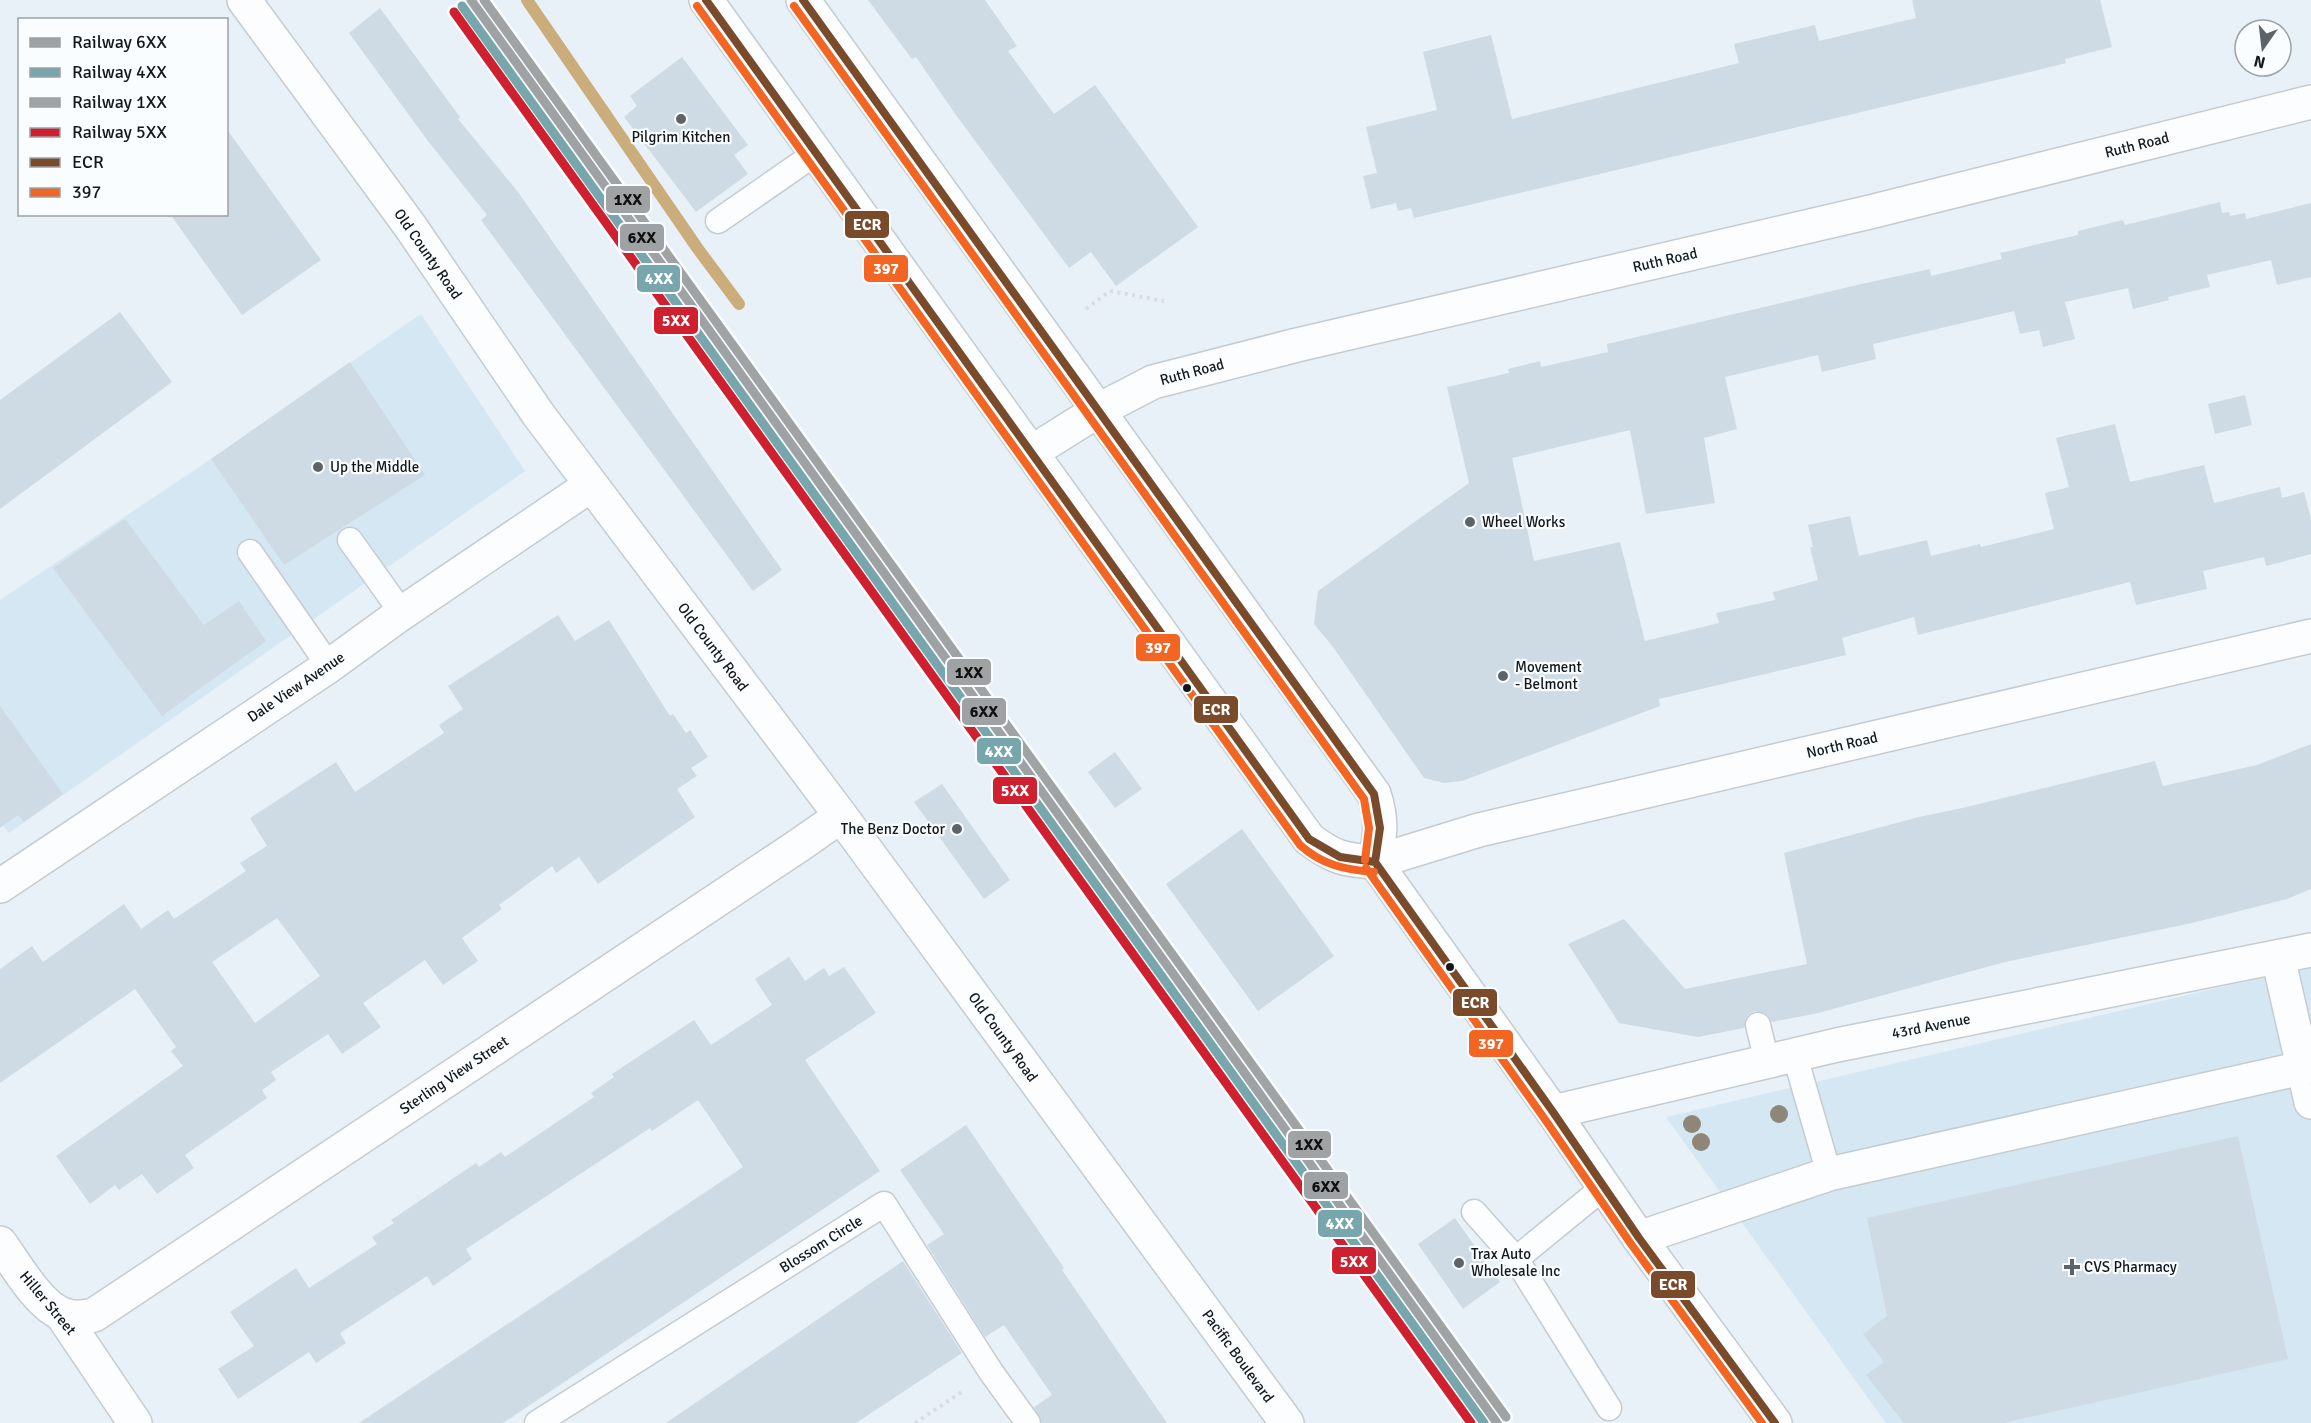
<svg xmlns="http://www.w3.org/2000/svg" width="2311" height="1423" font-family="Signika,sans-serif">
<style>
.built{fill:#d5e7f2}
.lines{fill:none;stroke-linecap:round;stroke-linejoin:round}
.stream{stroke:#cbac7b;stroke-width:12}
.building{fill:#cedbe4;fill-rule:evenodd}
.service-casing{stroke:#c5ccd1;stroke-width:27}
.minor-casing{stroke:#c5ccd1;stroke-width:36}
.tertiary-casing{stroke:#c5ccd1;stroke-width:36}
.primary-casing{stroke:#c5ccd1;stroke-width:36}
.path{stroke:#d9ddde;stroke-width:4;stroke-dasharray:3 4.5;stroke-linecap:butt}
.service{stroke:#fbfdfe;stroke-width:24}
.minor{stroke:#fbfdfe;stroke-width:33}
.tertiary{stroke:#fbfdfe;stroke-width:33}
.primary{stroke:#fbfdfe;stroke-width:33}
.bus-1-casing{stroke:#f9fdff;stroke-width:12}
.bus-2-casing{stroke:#f9fdff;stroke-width:12}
.bus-1{stroke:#7a4b2a;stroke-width:8}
.bus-2{stroke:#f26522;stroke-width:8}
.rail-1-casing{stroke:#f9fdff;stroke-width:14}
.rail-2-casing{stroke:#f9fdff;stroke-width:14}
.rail-3-casing{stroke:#f9fdff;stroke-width:14}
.rail-4-casing{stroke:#f9fdff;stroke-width:14}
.rail-1{stroke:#9fa2a4;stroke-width:9}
.rail-2{stroke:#77a7ac;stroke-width:9}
.rail-3{stroke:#a0a3a4;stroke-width:9}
.rail-4{stroke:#ce202f;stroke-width:9}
.tree{fill:#8e8778}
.poi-dot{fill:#5d6469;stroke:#f9fdff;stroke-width:2}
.bus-dot{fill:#12181c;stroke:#f9fdff;stroke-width:2}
.labels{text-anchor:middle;stroke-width:4.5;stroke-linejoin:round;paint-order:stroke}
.poi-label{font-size:15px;fill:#12181c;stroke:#f9fdff;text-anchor:start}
.street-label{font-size:15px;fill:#12181c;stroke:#f9fdff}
.line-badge{stroke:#f9fdff;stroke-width:2}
.badge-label{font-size:16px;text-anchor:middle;font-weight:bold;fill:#fff}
.pale-badge-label{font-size:16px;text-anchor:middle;font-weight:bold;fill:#111}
</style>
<rect width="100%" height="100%" fill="#e7f1f7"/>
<path class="built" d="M421 314 525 471 9 833 0 820V600L211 459Z
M2311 966V1423H1886L1666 1117Z"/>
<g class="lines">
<path class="stream" d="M527 0 698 249 739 304"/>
</g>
<path class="building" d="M868 0H985L1017 46 1008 51 1054 114 1095 85 1198 227 1116 286 1091 252 1069 268 956 115 916 57 912 59Z
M1912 0H2100L2112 47 2065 59 2066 63 2030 72 1414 218 1411 208 1398 211 1396 203 1371 209 1363 176 1377 173 1366 127 1437 110 1423 52 1491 35 1512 119 1739 63 1734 44 1815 25 1819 41 1916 18Z
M380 8 460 117 458 119 518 192 782 570 753 591 481 220 487 215 428 141 349 33Z
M682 57 748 145 734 155 748 174 696 212 624 117 637 106 630 96Z
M226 128 321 260 242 315 170 214H226Z
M2220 202 2222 213 2229 212 2230 216 2245 213 2246 219 2311 203V277L2277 285 2271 260 2207 275 2210 287 2168 297 2169 300 2133 309 2128 288 2065 302 2075 339 2043 347 2039 330 2020 334 2014 311 1873 344 1876 359 1822 372 1818 355 1725 377 1737 429 1704 438 1715 503 1646 514 1630 430 1512 458 1534 561 1620 542 1645 641 1719 623 1716 613 1775 600 1773 592 1818 580 1810 547H1813L1808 525 1850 516 1859 556 1927 540 1931 556 1980 544 1981 547 2054 529 2045 493 2069 487 2056 438 2115 424 2130 482 2204 465 2214 503 2280 487 2282 498 2304 492 2311 519V554L2266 566 2264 557 2203 571 2207 589 2136 605 2130 582 1918 635 1914 617 1842 638 1846 655 1659 699 1660 706 1462 781 1444 783 1424 778 1333 647 1314 624 1318 591 1469 483 1447 387 1509 373 1508 369 1540 361 1541 367 1608 352 1607 344 1857 285 1930 269 1931 276 2002 259 2000 253 2078 235V231L2123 220 2125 225Z
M120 312 172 382 0 509V400Z
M350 362 425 475 284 565 211 459Z
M2245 395 2252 425 2215 434 2208 404Z
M125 519 204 625 239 601 266 641 162 716 53 568Z
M558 615 575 641 609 620 670 716 673 714 686 733 690 730 708 757 691 768 697 776 677 789 695 817 598 884 579 857 556 873 552 866 499 905 502 909 462 938 478 961 443 985 425 960 363 1003 381 1027 342 1054 328 1034 271 1072 276 1080 262 1090 267 1098 185 1155 194 1168 157 1194 142 1174 119 1190 115 1185 90 1204 56 1156 183 1066 171 1051 176 1047 135 989 0 1083V969L32 946 43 962 124 904 141 929 168 910 174 919 246 871 240 863 267 846 250 818 336 762 355 792 444 733 439 725 463 709 448 686ZM277 918 320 976 255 1023 212 962Z
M0 706 63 794 24 822 18 815 0 828Z
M2311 744V889L2287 899 2192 923 2005 962 1818 1013 1772 1022 1768 1015 1755 1011 1748 1015 1744 1028 1698 1037 1619 1023 1568 944 1624 919 1685 989 1807 964 1784 853 1919 817 1967 807 2155 761 2163 786 2257 765Z
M1115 752 1142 789 1115 808 1088 772Z
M942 784 1010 880 984 899 914 802Z
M1242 829 1334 956 1258 1011 1166 884Z
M789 957 805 981 824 968 829 976 844 967 876 1013 805 1060 880 1171 503 1423H359L743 1167 698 1100 652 1131 650 1128 466 1249 472 1259 433 1286 427 1276 340 1333 346 1343 316 1363 309 1352 238 1399 218 1369 254 1346 230 1312 296 1268 309 1288 377 1244 372 1237 394 1223 391 1220 476 1163 479 1167 501 1152 505 1157 594 1097 591 1093 614 1077 612 1074 694 1020 711 1045 772 1005 755 979Z
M966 1125 1064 1268 1062 1270 1167 1423H1042L1034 1407 1052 1395 1004 1325 985 1337 927 1245 944 1234 900 1170Z
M2238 1136 2288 1359 2003 1423H1904L1866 1375 1884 1362 1863 1334 1887 1316 1867 1218Z
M1455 1218 1500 1282 1463 1309 1418 1244Z
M903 1261 962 1353 856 1423H666Z"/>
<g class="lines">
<g class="service-casing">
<path id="service" d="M718 221 816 153
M350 540 402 613
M250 552 329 666
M1758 1025 1767 1062
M1795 1056 1829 1174
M1474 1212 1516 1259 1609 1408
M1516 1259 1604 1187
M537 1423 884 1204 991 1372 1028 1423"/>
</g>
<g class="minor-casing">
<path id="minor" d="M1032 452 1099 410 1153 382 1297 345 1870 212 2311 102
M1375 862 1479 830 2311 636
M0 886 329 666 402 613 591 485
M2278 957 2311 1102
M1553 1112 1837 1045 2311 950
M1639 1238 1829 1174 2311 1066
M62 1315 135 1423"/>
</g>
<g class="tertiary-casing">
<path id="tertiary" d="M244 0 410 226 538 414 841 816 1287 1423
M0 1243C15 1263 38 1305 62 1314 73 1319 83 1317 94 1315L798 846 841 816"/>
</g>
<g class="primary-casing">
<path id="primary" d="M706 0 1309 839C1334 858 1344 860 1375 862
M803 0 1374 794C1383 821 1380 836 1375 862
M1375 862 1553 1112 1639 1238 1775 1423"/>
</g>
<path class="path" d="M1086 309 1110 291 1164 301
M915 1423 963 1391"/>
<use href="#service" class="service"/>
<use href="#minor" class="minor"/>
<use href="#tertiary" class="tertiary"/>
<use href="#primary" class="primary"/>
<g class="bus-1-casing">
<path id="bus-1" d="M706 0 1309 839 1340 857 1375 862
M803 0 1374 794 1380 828 1375 862
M1375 862 1553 1112 1639 1238 1775 1423"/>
</g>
<g class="bus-2-casing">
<path id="bus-2" d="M697 6 1300 845C1322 865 1346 870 1374 872
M794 6 1364 799 1369 828 1365 860
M1366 868 1544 1118 1631 1244 1762 1423"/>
</g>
<use href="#bus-1" class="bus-1"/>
<use href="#bus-2" class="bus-2"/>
<g class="rail-1-casing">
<path id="rail-1" d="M471 0 1497 1423"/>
</g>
<g class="rail-2-casing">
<path id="rail-2" d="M462 6 1484 1423"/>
</g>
<g class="rail-3-casing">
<path id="rail-3" d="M484 0 1506 1417"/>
</g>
<g class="rail-4-casing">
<path id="rail-4" d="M454 12 1471 1423"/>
</g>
<use href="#rail-1" class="rail-1"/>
<use href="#rail-2" class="rail-2"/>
<use href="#rail-3" class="rail-3"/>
<use href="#rail-4" class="rail-4"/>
</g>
<g class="tree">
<circle cx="1779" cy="1114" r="9"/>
<circle cx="1692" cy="1124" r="9"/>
<circle cx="1701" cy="1142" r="9"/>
</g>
<g class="poi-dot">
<circle cx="681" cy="119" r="6"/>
<circle cx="318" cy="467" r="6"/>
<circle cx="1470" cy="522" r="6"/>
<circle cx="1503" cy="676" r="6"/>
<circle cx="957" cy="829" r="6"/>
<circle cx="1459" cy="1263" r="6"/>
<path d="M2069 1258h6v6h6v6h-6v6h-6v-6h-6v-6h6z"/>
</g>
<g class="bus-dot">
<circle cx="1187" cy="688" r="5"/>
<circle cx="1450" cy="967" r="5"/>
</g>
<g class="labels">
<g class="poi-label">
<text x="681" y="142" text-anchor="middle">Pilgrim Kitchen</text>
<text x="330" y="472">Up the Middle</text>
<text x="1482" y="527">Wheel Works</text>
<text x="1515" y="672">Movement<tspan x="1515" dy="17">- Belmont</tspan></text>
<text x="945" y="834" text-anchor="end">The Benz Doctor</text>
<text x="1471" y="1259">Trax Auto<tspan x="1471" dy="17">Wholesale Inc</tspan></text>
<text x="2084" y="1272">CVS Pharmacy</text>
</g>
<g class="street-label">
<text transform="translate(2137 145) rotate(-14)" y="5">Ruth Road</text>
<text transform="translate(428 254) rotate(55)" y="5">Old County Road</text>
<text transform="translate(1665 260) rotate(-13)" y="5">Ruth Road</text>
<text transform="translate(1192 372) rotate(-15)" y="5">Ruth Road</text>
<text transform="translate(713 647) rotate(53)" y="5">Old County Road</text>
<text transform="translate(296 687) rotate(-34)" y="5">Dale View Avenue</text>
<text transform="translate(1842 745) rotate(-13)" y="5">North Road</text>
<text transform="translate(1931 1026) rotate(-11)" y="5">43rd Avenue</text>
<text transform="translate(1003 1037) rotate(54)" y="5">Old County Road</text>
<text transform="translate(454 1075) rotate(-34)" y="5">Sterling View Street</text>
<text transform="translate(821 1244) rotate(-32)" y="5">Blossom Circle</text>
<text transform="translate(48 1303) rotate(50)" y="5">Hiller Street</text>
<text transform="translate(1238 1356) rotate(54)" y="5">Pacific Boulevard</text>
</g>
</g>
<g class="line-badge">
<rect x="605" y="185" width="46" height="29" rx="6" fill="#a0a3a4"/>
<rect x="844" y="210" width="46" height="29" rx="6" fill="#7a4b2a"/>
<rect x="619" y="223" width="46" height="29" rx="6" fill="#9fa2a4"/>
<rect x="863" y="254" width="46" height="29" rx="6" fill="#f26522"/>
<rect x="636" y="264" width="45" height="29" rx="6" fill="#77a7ac"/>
<rect x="653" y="306" width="46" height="29" rx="6" fill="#ce202f"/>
<rect x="1135" y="633" width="46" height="29" rx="6" fill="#f26522"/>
<rect x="946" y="658" width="46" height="28" rx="6" fill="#a0a3a4"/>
<rect x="1193" y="695" width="46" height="29" rx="6" fill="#7a4b2a"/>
<rect x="961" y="697" width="46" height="29" rx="6" fill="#9fa2a4"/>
<rect x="976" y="737" width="46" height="28" rx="6" fill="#77a7ac"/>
<rect x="992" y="776" width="46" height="29" rx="6" fill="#ce202f"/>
<rect x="1452" y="988" width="46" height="29" rx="6" fill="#7a4b2a"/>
<rect x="1468" y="1029" width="46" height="29" rx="6" fill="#f26522"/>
<rect x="1287" y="1130" width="45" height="29" rx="6" fill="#a0a3a4"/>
<rect x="1303" y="1171" width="46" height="29" rx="6" fill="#9fa2a4"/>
<rect x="1317" y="1209" width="46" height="29" rx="6" fill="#77a7ac"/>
<rect x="1331" y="1246" width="46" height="29" rx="6" fill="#ce202f"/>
<rect x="1650" y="1270" width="46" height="29" rx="6" fill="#7a4b2a"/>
</g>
<g class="badge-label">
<text x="867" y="230">ECR</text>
<text x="886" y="274">397</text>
<text x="659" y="284">4XX</text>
<text x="676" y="326">5XX</text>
<text x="1158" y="653">397</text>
<text x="1216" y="715">ECR</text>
<text x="999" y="757">4XX</text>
<text x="1015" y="796">5XX</text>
<text x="1475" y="1008">ECR</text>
<text x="1491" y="1049">397</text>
<text x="1340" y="1229">4XX</text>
<text x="1354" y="1267">5XX</text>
<text x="1673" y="1290">ECR</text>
</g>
<g class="pale-badge-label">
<text x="628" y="205">1XX</text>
<text x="642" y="243">6XX</text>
<text x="969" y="678">1XX</text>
<text x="984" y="717">6XX</text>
<text x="1309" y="1150">1XX</text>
<text x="1326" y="1192">6XX</text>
</g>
<rect x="18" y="18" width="210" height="198" fill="#f9fdff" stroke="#9da1a4" stroke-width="1.5"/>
<rect x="30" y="38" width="30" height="9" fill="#9fa2a4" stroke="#9da1a4" stroke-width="1.5"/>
<text x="72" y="48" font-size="18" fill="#12181c">Railway 6XX</text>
<rect x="30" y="68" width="30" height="9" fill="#77a7ac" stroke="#9da1a4" stroke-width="1.5"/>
<text x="72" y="78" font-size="18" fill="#12181c">Railway 4XX</text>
<rect x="30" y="98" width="30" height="9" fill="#a0a3a4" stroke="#9da1a4" stroke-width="1.5"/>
<text x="72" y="108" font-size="18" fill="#12181c">Railway 1XX</text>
<rect x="30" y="128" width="30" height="9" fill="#ce202f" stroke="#9da1a4" stroke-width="1.5"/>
<text x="72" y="138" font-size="18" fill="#12181c">Railway 5XX</text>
<rect x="30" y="158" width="30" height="9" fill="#7a4b2a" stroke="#9da1a4" stroke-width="1.5"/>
<text x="72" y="168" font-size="18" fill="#12181c">ECR</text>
<rect x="30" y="188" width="30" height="9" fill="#f26522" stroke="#9da1a4" stroke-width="1.5"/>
<text x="72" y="198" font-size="18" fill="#12181c">397</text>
<g transform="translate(2263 48) rotate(194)"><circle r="28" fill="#f9fdff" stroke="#9da1a4" stroke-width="1.5"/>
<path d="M0-4.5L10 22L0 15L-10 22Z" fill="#5d6469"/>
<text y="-9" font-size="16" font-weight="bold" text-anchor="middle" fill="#12181c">N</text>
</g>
</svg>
